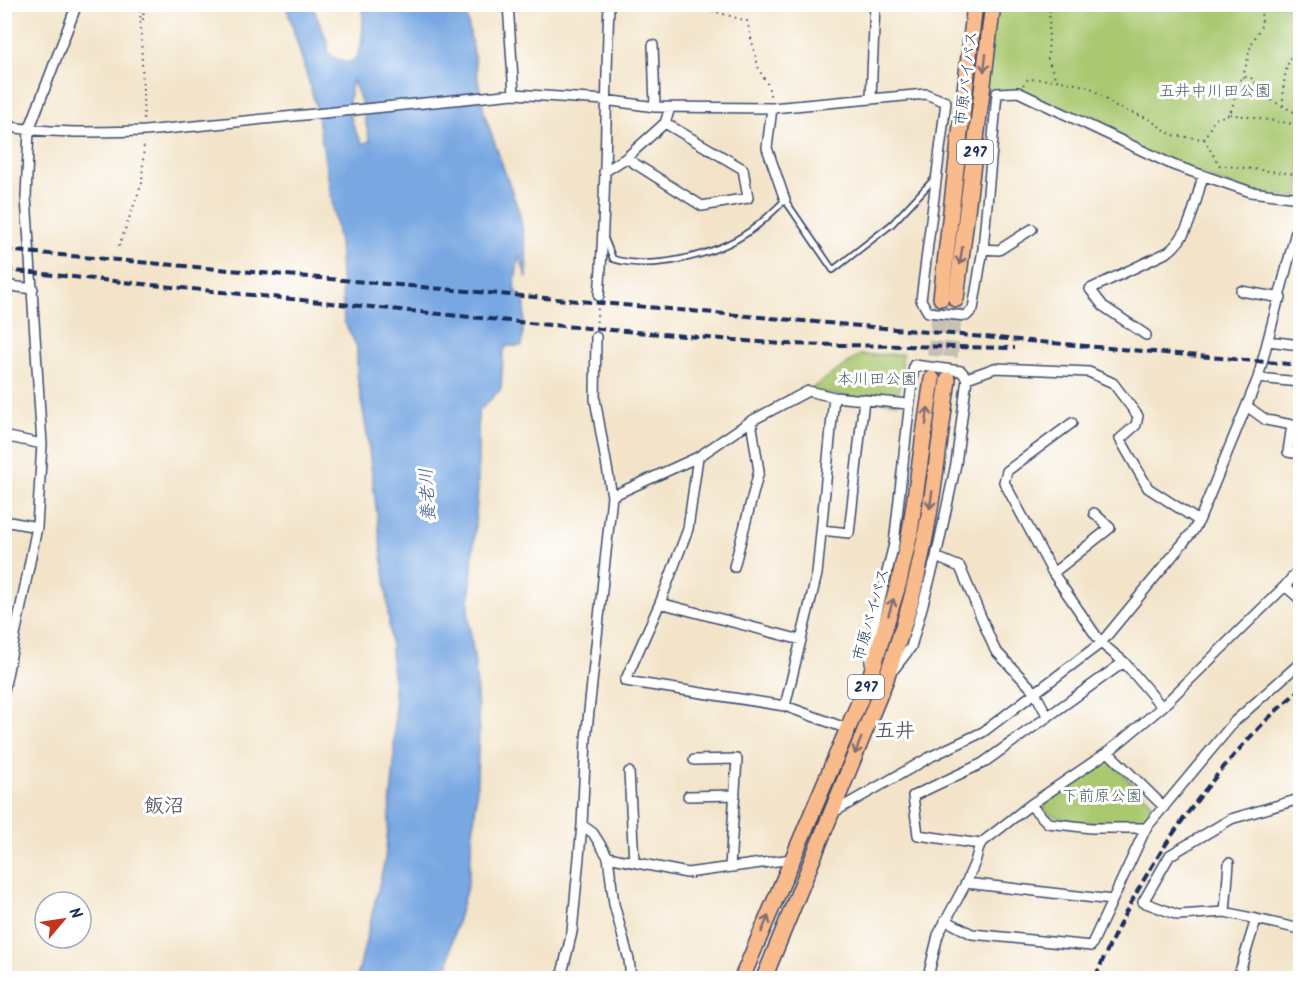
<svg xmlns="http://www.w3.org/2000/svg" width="1305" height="983" font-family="Kalam,'Klee One',sans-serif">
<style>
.green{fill:#a9c86f;stroke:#627c66;stroke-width:1.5}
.water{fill:#78a7e2;stroke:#4a6ba0;stroke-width:1.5;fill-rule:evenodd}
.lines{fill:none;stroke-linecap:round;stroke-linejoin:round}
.stream{stroke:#78a7e2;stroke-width:4}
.trunk-tunnel{stroke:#c8c0b4;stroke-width:15;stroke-dasharray:15 8;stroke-linecap:butt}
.service-casing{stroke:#3b4a6e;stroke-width:8}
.minor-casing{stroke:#3b4a6e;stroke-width:12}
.trunk-casing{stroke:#3b4a6e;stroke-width:18}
.path{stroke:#3b4a6e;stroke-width:2;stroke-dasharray:1.5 4.5;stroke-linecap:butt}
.service{stroke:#fff;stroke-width:4.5}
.minor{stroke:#fff;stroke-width:9}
.trunk{stroke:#fabb8c;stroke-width:15}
.rail{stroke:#1b2f5e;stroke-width:4;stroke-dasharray:9 4.5;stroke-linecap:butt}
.oneway{stroke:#7f6e73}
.labels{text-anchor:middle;stroke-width:6;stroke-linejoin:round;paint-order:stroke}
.shield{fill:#fff;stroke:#5f6d8e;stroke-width:1.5}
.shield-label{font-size:15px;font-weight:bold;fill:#1b2f5e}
.street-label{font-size:16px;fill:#1b2f5e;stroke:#fff}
.park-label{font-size:16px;fill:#465d63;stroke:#fff}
.water-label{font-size:18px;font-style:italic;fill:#3c598c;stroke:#fff}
.quarter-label{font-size:20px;font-weight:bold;fill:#5c5c6d;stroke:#fff}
</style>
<rect width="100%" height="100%" fill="#fff"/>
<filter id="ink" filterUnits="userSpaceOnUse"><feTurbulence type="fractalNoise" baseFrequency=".0167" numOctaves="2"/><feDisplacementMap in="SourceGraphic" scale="12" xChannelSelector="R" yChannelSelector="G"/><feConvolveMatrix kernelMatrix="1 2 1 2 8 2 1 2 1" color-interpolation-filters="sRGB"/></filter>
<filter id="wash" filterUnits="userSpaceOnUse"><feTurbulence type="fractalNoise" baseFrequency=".008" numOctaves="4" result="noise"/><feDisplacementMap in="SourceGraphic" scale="24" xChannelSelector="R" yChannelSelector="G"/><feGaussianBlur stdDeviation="1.35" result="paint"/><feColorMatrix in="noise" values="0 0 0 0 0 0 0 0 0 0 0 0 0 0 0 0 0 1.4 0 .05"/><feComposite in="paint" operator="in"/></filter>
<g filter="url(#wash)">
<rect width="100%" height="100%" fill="#f3e4c9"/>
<path class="green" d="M993 5H1300V198L1251 192 1173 165 1018 92 997 93 982 89Z
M903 354 898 403 808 391 860 355Z
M1102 759 1110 761 1151 802 1153 810C1149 816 1146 820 1139 822 1116 826 1063 824 1044 811L1046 801Z"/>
<path class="water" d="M286 5H312L328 43V53C367 84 363 28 363 5H463L466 11 484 113 519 212 526 250 527 278 519 255 514 288 525 304 522 346H506L503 354 501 389 478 412V489L468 616 475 664 479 728 476 802 468 883 452 941 447 978H357L385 860 394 765 395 704 387 596 367 434 357 375V347L344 321 339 243 316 106ZM353 81 360 98 370 141 363 144C349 124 345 104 353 81Z"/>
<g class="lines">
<path class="stream" d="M446 968 460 978"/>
</g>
</g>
<g filter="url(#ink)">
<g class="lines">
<path class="trunk-tunnel" d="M932 379 941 298
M948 380 956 299"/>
<g class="service-casing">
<path id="service" d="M605 239 613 259C654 271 716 255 750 231 763 222 774 211 785 200L833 270 892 224 935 178"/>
</g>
<g class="minor-casing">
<path id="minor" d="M508 4 514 94
M653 45 655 107
M871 98 875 4
M772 108 767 148 785 200
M4 126C51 134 98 132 145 131L514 94 605 100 655 107 772 108 926 94 946 102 921 300 928 312 966 316 973 309 983 249 997 93 1018 92 1173 165 1251 192 1300 198
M626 158 702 206 748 198 743 169 665 123
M604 172 626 158 665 123 670 108
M983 249 999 250 1032 229
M4 285 33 289
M1241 291 1281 298
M599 296C607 199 605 102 609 4
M1146 335 1103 306 1090 289 1168 252C1191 235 1195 202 1203 176
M1268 341 1300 345
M967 378 995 368 1089 372 1113 383 1138 416 1136 425 1120 439 1148 488 1199 521
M1258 378 1300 382
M1248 407 1266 420 1292 425 1288 452 1300 454
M1072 423 1007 471 1004 482 1053 573 1101 643 1124 662
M4 436 42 444
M698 457 688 529 660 603 625 681 785 706 848 729
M612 496 698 457 751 421 808 391 834 397 908 404
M4 521 37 527
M821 530 849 533 864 399
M936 557 960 567 995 650 1034 691 1048 717
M734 567 759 471 751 421
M1053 573 1110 528 1094 513
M1285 586 1300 599
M660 603 801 640
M870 662V640L894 544 914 365 961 371 967 378 956 464 936 557 911 647 894 669
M4 690 37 527 42 444 26 197 29 130 77 4
M785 706 817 574 834 397
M1108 752 1164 807
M694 760 737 759 730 867
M629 772 634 861
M688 796 735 795
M1300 796 1296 800 1231 819 1170 855 1143 902 1178 915 1225 912 1300 929
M1030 805 1048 823 1091 828H1146
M832 813 932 756 983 732 1101 643 1193 531 1199 521 1258 378 1300 216
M582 825 593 833 608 857 687 873 792 859
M980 844 918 835 913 796 983 763 1124 662 1162 707
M608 857 614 904 629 960 631 978
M966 883 1112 900
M1225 912 1229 863
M945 920 972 934 1091 946 1146 828 1235 721 1300 663
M561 978 572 932 582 825 586 739 612 496 595 399 596 337
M874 978 928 977 938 935 966 883 975 862 980 844 1030 805 1108 752 1162 707 1285 586 1300 568
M1238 978 1256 919"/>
</g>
<g class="trunk-casing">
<path id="trunk" d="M941 298 975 4
M956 299 993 4
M742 978 871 674 899 582 910 532 932 379
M764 978 886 679C895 650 906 621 913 592 931 523 938 450 948 380"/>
</g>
<path class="path" d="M140 4 144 121
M1050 4 1048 59 1056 80 1090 87 1116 107 1147 118 1172 135 1204 139 1215 119 1230 114 1235 98 1239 91
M1262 8 1300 11
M706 9 747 21 759 70 768 85 771 99
M143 20 144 4
M1238 86a9 9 0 1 1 18 0a9 9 0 1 1-18 0Z
M1243 78 1251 45 1262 24 1261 9 1255 4
M1023 85 1028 79 1056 80
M1255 92 1300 115
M1283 106C1283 82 1285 60 1300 41
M1230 114 1300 125
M1204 139 1219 165 1294 174 1300 182
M1294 174 1300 148
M119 246 142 183 144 142
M596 328 598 307"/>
<use href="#service" class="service"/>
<use href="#minor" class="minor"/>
<use href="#trunk" class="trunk"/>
<path class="rail" d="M4 250 1300 365
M4 270 539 324 783 344 1015 348
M1095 978C1127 902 1165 839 1217 775 1243 744 1269 715 1300 690"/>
</g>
<defs><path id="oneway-shaft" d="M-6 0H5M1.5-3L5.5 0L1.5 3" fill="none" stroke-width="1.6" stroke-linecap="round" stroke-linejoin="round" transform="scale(1.5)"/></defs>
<g class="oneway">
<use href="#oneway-shaft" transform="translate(985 63) rotate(97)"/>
<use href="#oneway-shaft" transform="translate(961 256) rotate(98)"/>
<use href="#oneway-shaft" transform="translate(927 416) rotate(-83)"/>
<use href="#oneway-shaft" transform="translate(931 500) rotate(98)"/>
<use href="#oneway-shaft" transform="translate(891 607) rotate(-73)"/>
<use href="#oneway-shaft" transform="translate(858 746) rotate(112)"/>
<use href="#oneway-shaft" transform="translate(765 924) rotate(-67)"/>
</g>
</g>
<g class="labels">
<g class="shield">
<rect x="957" y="140" width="36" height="24" rx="4.5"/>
<rect x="848" y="675" width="36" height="24" rx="4.5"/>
</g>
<g class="shield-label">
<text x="975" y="157">297</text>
<text x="866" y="692">297</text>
</g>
<g class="street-label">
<text transform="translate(965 78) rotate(-83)" y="6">市原バイパス</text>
<text transform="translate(870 614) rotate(-74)" y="6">市原バイパス</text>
</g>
<g class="park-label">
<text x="1215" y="96">五井中川田公園</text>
<text x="877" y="384">本川田公園</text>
<text x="1102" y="801">下前原公園</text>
</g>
<g class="water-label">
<text transform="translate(427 495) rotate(-93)" y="6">養老川</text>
</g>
<g class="quarter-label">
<text x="895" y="737">五井</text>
<text x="164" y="812">飯沼</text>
</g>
</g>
<rect width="1305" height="983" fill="none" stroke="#fff" stroke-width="24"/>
<g transform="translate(63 920) rotate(61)"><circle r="28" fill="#ffffff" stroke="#a4acbf" stroke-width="1.5"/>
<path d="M0-4.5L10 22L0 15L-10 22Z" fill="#c8321e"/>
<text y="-9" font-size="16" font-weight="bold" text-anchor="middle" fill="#1b2f5e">N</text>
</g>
</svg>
